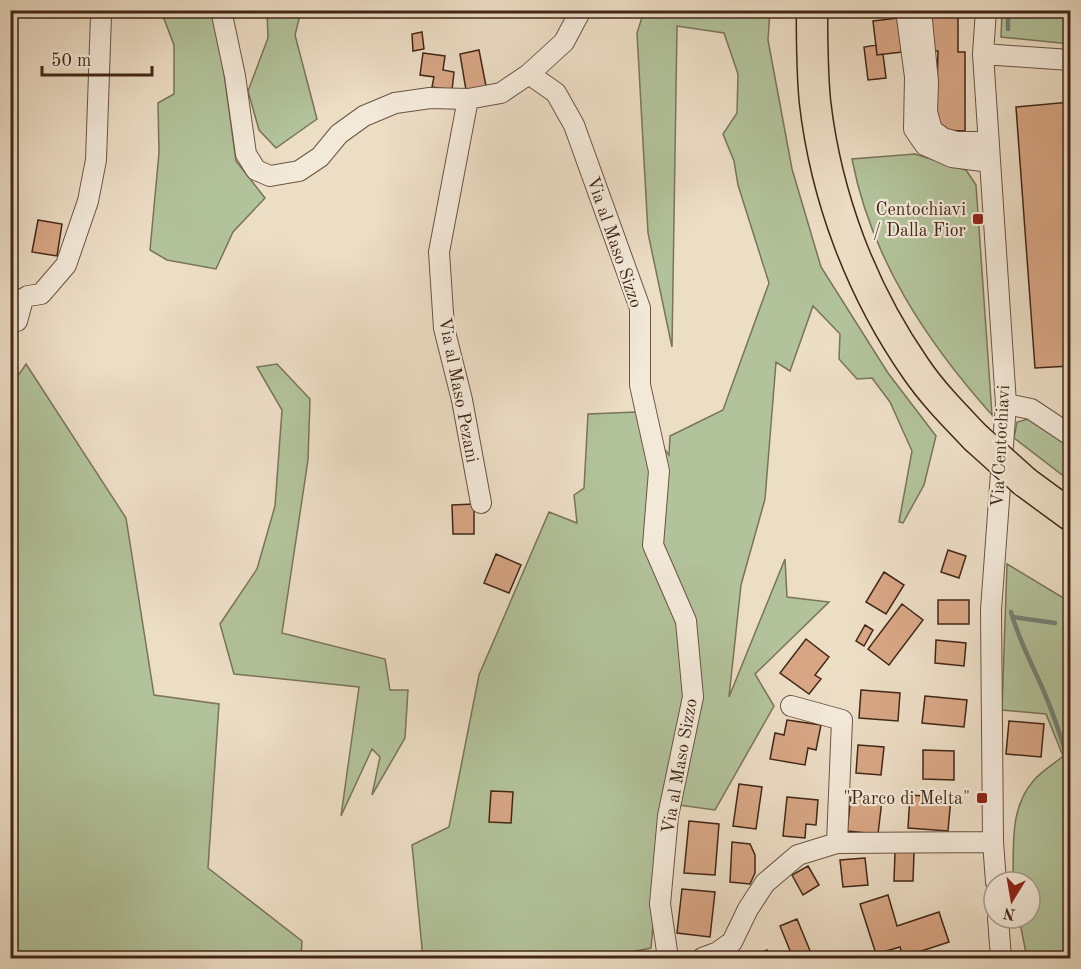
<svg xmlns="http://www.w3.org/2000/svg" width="1081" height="969" font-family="'Old Standard TT',serif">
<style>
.green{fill:#b2c29a;stroke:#7a7458;stroke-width:1.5}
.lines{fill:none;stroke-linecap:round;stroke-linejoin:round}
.stream{stroke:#768075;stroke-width:4.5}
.building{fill:#d8a685;stroke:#422716;stroke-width:1.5}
.minor-casing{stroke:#6c5442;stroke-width:22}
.highway-casing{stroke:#422716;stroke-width:33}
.minor{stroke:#f3e9d9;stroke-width:20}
.highway{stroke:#ecddc5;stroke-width:30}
.highway-bridge-casing{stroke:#422716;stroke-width:33;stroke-linecap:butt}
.highway-bridge{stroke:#ecddc5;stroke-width:30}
.poi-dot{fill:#8f2418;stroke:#f3e9d9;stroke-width:2}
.labels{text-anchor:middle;stroke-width:4.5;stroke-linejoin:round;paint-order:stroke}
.poi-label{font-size:18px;fill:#422716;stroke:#f3e9d9;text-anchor:end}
.street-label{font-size:18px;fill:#422716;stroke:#f3e9d9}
</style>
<rect width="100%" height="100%" fill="#ecddc5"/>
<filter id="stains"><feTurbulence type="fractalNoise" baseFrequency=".00333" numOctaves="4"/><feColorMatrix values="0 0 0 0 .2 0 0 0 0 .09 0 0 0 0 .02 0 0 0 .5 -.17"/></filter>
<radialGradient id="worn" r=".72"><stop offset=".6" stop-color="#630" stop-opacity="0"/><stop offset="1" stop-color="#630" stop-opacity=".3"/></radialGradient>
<path class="green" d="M161 11H213L217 22 236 161 265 198 233 232 216 269 167 260 150 250 159 153 158 103 174 94V45Z
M267 11H301L295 35 317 119 276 148 259 130 248 91 268 38Z
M644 11H770L768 40 792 169 821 267 888 373 936 436 924 485 903 523 899 522 912 451 890 402 872 378 857 379 839 359 840 334 813 306 790 371 776 362 765 499 741 585 729 697 785 559 787 597 829 602 755 674 774 706 715 810 664 803 651 948 600 958H423L412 845 449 827 479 675 549 512 577 523 574 495 584 488 588 414 636 412 669 455 670 436 723 410 769 283 738 185 734 161 723 134 737 113 738 74 724 33 677 26 672 347 648 233 637 33Z
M1002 11H1070V44L1001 37Z
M915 154 966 170 976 185 992 415C926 341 871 258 852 159Z
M26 364 126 518 154 695 219 704 208 868 302 941 301 958H11L10 448 14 446 11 434V386Z
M277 364 310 399 308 460 282 633 385 659 390 690H408L405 738 372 795 380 757 372 749 341 816 359 687 234 674 220 624 257 569 275 506 282 410 257 367Z
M1032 418 1070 442V481L1014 438 1017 422Z
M1007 564 1070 602V958H1027L1019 918H1030V882H1013C1014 847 1009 808 1034 780 1042 771 1054 764 1063 756L1046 714 1002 710Z"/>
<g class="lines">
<path class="stream" d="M1008 29V10
M1011 612C1019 641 1033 666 1045 694 1055 718 1063 743 1070 768
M1013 617 1055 623"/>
</g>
<path class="building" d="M931 10H958V52H965V131L936 130 938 51H931Z
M898 18 902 52 877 55 873 21Z
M422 32 424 49 413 51 412 34Z
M876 45 877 55 883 54 886 78 868 80 864 47Z
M479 50 486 86 466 90 460 54Z
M423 53 445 56 443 70 454 72 452 90 432 87 434 77 420 75Z
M1070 102V366L1035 368 1016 107Z
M38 220 62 224 57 256 32 252Z
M474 504V534H453L452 505Z
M948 550 966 556 959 578 941 572Z
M496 554 521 565 509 593 484 583Z
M884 572 904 585 886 614 866 602Z
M938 600H969V624H938Z
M902 604 923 620 889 665 868 649Z
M865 625 873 630 864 646 856 641Z
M806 639 829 657 815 675 821 679 809 694 780 673Z
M936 640 966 643 964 666 935 663Z
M861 690 900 693 898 721 859 718Z
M925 696 967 700 964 727 922 723Z
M787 720 821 725 816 750 808 748 805 765 770 759 775 733 784 735Z
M1009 721 1044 724 1041 757 1006 754Z
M858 745 884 747 881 775 856 773Z
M923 750 954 751V780L923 779Z
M739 784 762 787 756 829 733 826Z
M491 791 513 792 511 823 489 822Z
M910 795 951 798 948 831 908 828Z
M787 797 818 800 816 825 806 824 805 838 783 836Z
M851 797 882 800 878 834 847 831Z
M689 821 719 824 715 875 684 873Z
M732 842 750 844 755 855V873L750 884 730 882Z
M895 852H914L913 881H894Z
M865 858 868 885 843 887 840 860Z
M808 866 819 885 803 895 792 875Z
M682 889 715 892 710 937 677 933Z
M888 895 897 926 939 912 949 942 903 957 900 947 876 954 860 904Z
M797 919 813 958H793L780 926Z
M767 950 771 958H750Z"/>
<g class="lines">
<g class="minor-casing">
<path id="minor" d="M221 10 235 76 246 154 256 170 270 176 299 171 320 157 339 134 364 116 395 103 430 98 468 99 501 93 529 74 564 42 581 10
M906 10 915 77 914 129 925 145 952 157 990 162
M921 10 928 82 927 112 932 130 943 138 957 142H988
M986 10 983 54 1006 404 991 610 993 842 996 882
M983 54 1070 60
M529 74 556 93 574 125 640 308V385L659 471 653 545 686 621 693 697 668 816 660 904 668 958
M468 99 439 252 444 328 462 400 481 503
M17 321 23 299 28 296 41 294 66 265 88 201 96 160 101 16
M1006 404 1031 409 1070 435
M791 706 842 720 837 843
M998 918 1001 958
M702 958 718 952 732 942 748 909 765 883 798 855 837 843 993 842"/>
</g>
<g class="highway-casing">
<path id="highway" d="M812 10C812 41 812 72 815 102 826 197 861 290 916 369 933 394 955 416 976 438
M1025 482 1070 515"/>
</g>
<use href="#minor" class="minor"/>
<use href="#highway" class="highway"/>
<g class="highway-bridge-casing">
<path id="highway-bridge" d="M976 438 1025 482"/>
</g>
<use href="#highway-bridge" class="highway-bridge"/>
</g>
<g class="poi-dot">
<rect x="972" y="213" width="12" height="12" rx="3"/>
<rect x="976" y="792" width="12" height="12" rx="3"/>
</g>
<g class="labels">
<g class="poi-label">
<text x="966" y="215">Centochiavi<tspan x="966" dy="21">/ Dalla Fior</tspan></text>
<text x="970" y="804">"Parco di Melta"</text>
</g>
<g class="street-label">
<text transform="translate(615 242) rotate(71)" y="6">Via al Maso Sizzo</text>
<text transform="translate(459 390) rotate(79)" y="6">Via al Maso Pezani</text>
<text transform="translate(1000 446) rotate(-87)" y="6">Via Centochiavi</text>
<text transform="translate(679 766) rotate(-80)" y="6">Via al Maso Sizzo</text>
</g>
</g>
<rect width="1081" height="969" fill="none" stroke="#ecddc5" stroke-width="36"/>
<rect x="12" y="12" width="1057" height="945" fill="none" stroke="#422716" stroke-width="3"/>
<rect x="18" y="18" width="1045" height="933" fill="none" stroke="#422716" stroke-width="1.5"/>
<g transform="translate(1012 900) rotate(191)"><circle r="28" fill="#f3e9d9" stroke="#ac9b8b" stroke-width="1.5"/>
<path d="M0-4.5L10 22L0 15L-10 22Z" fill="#8f2418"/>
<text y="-9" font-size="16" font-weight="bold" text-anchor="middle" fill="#422716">N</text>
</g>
<path d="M42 66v9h110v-9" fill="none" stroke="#422716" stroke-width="3"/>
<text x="51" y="66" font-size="18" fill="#422716" stroke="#f3e9d9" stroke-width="4.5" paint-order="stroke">50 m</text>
<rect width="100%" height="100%" filter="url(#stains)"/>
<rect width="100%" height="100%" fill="url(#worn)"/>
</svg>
